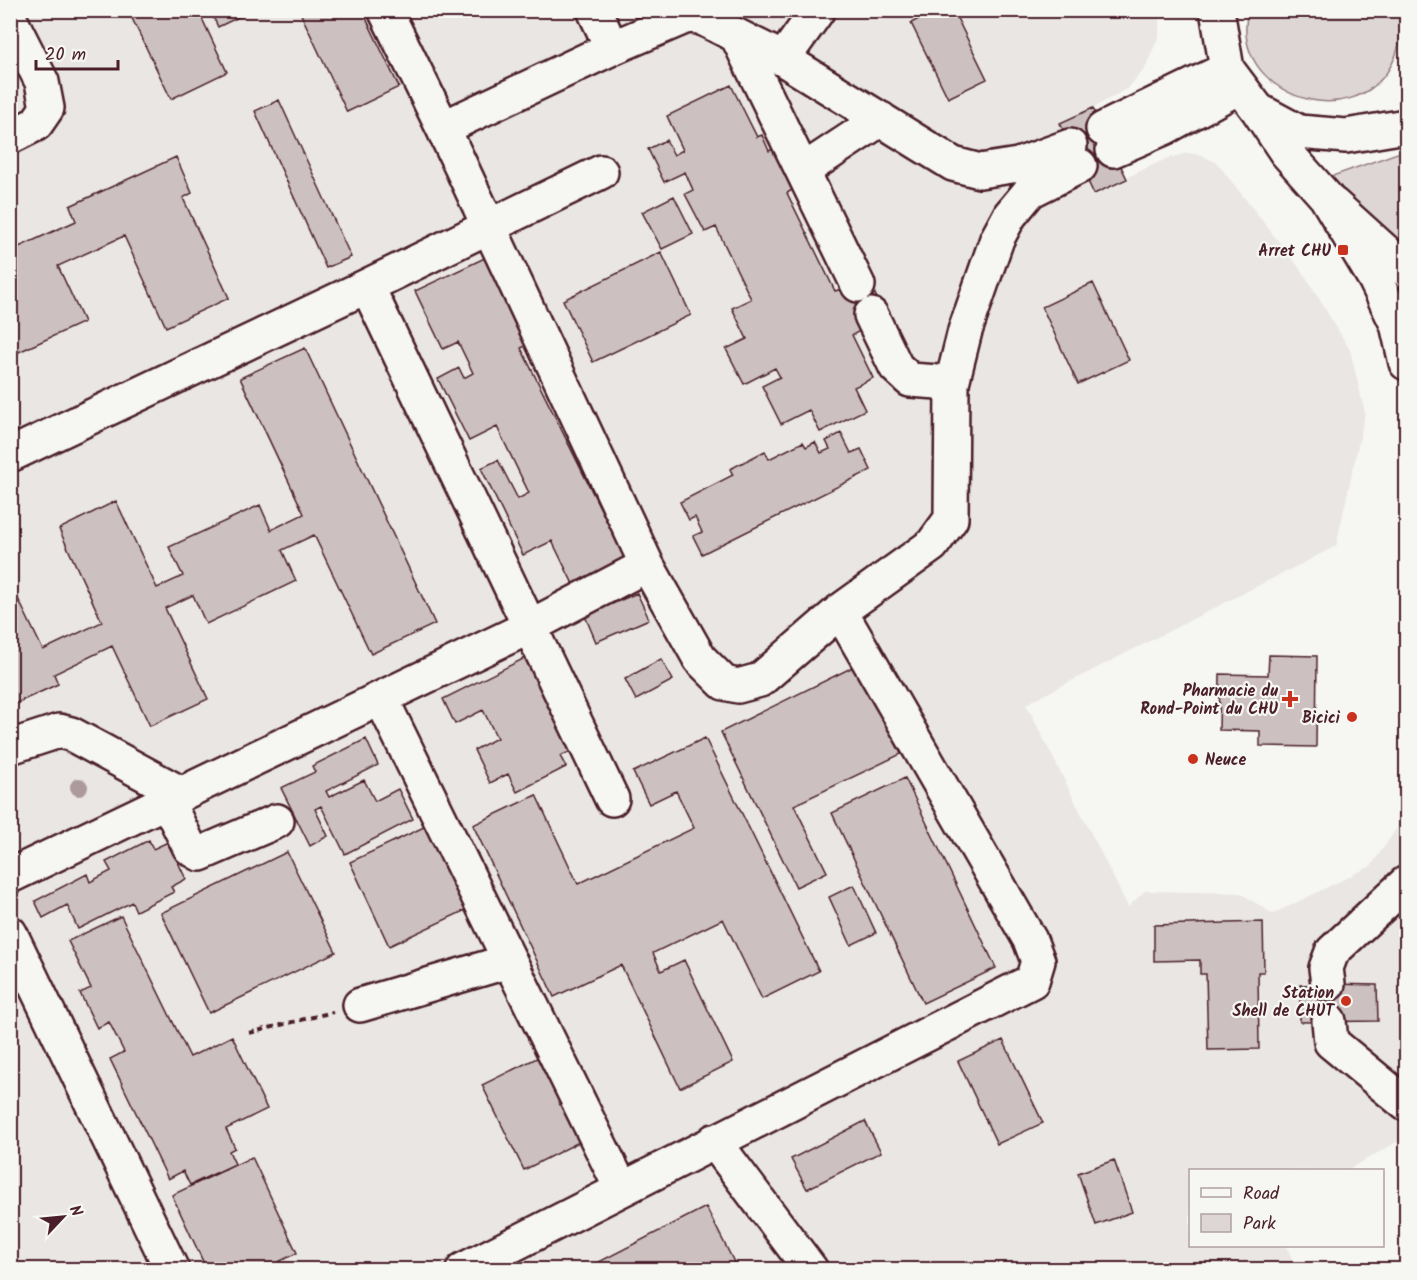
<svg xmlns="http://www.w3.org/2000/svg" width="1417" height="1280" font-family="Kalam,sans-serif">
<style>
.built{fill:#e9e6e3}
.green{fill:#ddd6d5;stroke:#947a80;stroke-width:1.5}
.building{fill:#ccc1c0;stroke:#4a1f2b;stroke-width:1.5}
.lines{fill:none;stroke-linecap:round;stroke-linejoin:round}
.minor-casing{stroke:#4a1f2b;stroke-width:38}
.major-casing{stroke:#4a1f2b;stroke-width:38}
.path{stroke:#4a1f2b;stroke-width:4;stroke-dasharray:6 4.5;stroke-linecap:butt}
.minor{stroke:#f6f6f2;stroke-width:33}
.major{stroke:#f6f6f2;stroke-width:33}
.tree{fill:#ac999c}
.poi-dot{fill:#c8321e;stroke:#f6f6f2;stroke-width:2}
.labels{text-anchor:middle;stroke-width:4.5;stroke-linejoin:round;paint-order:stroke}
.poi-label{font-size:16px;font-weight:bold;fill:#4a1f2b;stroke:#f6f6f2;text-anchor:end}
</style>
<rect width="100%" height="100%" fill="#f6f6f2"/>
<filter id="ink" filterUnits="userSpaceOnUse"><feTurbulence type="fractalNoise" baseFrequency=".0167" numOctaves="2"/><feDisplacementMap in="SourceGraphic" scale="12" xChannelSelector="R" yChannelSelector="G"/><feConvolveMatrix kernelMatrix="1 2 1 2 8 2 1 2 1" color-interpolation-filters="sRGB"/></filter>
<g filter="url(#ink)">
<path class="built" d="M10 11H1159V35L1145 68 1128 88 1093 108 1126 178 1166 159 1187 153 1201 155 1217 163 1304 274 1350 350 1365 413 1336 546 1026 704 1128 907 1145 891 1240 893 1273 914 1371 866 1397 828 1404 1138 1347 1170H1190V1246H1286L1297 1269H11Z"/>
<path class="green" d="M1248 11H1402C1406 151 1225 111 1248 11Z
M1403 151V250L1327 178Z"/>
<path class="building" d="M128 10H198L227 72 171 99Z
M210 10H253L218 27Z
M299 10H362L399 87 347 112Z
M936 10H953L987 79 948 98 911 23Z
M731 85 757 137 762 135 769 151 779 146 799 186 787 193 835 291 868 280 883 310 862 330 852 335 873 378 854 387 865 410 820 432 809 410 781 424 762 386 780 377 775 368 744 384 726 349 747 339 732 308 751 299 716 227 705 232 685 194 693 190 685 172 664 182 648 149 666 140 674 155 683 150 667 116Z
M279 100 351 257 326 268 255 111Z
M1093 108 1127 179 1094 194 1060 123Z
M176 157 192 193 183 198 229 298 166 327 124 236 58 266 84 322 10 356V251L76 221 70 206Z
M674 196 693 234 662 249 642 212Z
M661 252 691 315 593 362 563 300Z
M491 255 534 342 521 348 627 562 575 588 552 541 523 555 481 468 498 460 518 499 529 493 497 427 469 441 438 379 459 368 464 378 473 373 458 342 443 349 415 291Z
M1093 283 1129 360 1078 384 1042 307Z
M305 348 435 624 371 654 314 535 282 550 296 581 206 624 193 595 165 608 208 699 150 726 112 646 54 674 58 684 10 706V582L43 650 102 622 59 529 116 501 157 588 183 576 169 547 260 505 271 530 304 514 240 378Z
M841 433 851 453 861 449 871 470 702 554 693 536 702 532 695 517 689 520 680 502 733 475 730 469 765 451 769 459 803 442 806 447 815 442 821 453 830 449 826 441Z
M637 593 649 619 596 642 585 616Z
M1269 655 1317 656 1316 747 1260 746V731L1219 730 1220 674 1268 675Z
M527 657 574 750 560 756 566 767 517 792 508 774 490 783 474 750 497 738 483 710 455 724 443 699Z
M661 659 673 680 636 700 625 679Z
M857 665 901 754 794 805 827 872 796 887 721 732Z
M705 738 819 971 762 999 723 919 653 953 661 971 684 960 733 1062 680 1088 621 965 554 997 473 825 536 795 578 884 694 828 676 791 649 804 633 772Z
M366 739 378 765 326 791 329 797 364 780 375 801 398 789 413 819 345 854 321 806 315 809 328 836 310 846 281 788 315 772 312 766Z
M905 778 996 968 923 1003 832 813Z
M426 826 466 910 389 946 350 862Z
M149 840 153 849 168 842 186 879 171 887 174 892 136 911 132 902 78 929 67 905 43 918 35 901 87 874 90 882 111 871 106 862Z
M287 852 336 952 209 1013 161 913Z
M854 885 876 933 851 945 829 897Z
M121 916 190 1057 232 1036 267 1109 226 1129 235 1148 229 1151 235 1164 190 1185 183 1171 168 1179 110 1059 124 1052 109 1022 97 1028 80 993 91 988 68 941Z
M1263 922 1264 972H1258L1259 1049 1208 1050 1206 974H1200V960L1154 961V925Z
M1328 984 1377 985 1378 1021 1300 1022V985Z
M1003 1040 1043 1123 997 1144 958 1061Z
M547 1053 589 1137 524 1170 482 1085Z
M865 1121 881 1152 807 1189 791 1159Z
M252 1157 297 1253 262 1270H207L172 1195Z
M1114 1160 1132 1212 1096 1225 1078 1173Z
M706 1207 738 1270H590L589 1267Z"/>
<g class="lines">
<g class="minor-casing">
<path id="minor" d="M385 10 443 128 647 565 700 659 724 683 738 686 760 680 840 611 932 545 951 519 952 383 965 331 997 239 1010 215 1030 191 1080 166
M594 10 612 48
M10 19 42 82 47 108 36 124 10 137
M738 38 858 285
M783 59 818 10
M443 128 612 48 687 16 700 17 783 59 953 164 980 171 1018 165 1070 146
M1103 129 1227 69
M1113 150 1166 127 1239 87
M804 170 881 119
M1334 205 1406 270
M367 286 612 799
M871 315 896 367 910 380 952 383
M10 455 367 286 601 172
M381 698 621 1188
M10 747 59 731 71 734 182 794
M167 801 190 848 200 854 277 821
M10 876 529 627 647 565
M10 933 172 1270
M1328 984 1326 968 1332 952 1406 883
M360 1005 509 961
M1329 1021 1331 1042 1406 1104
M714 1141 811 1270
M463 1270 1032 981 1038 961 1030 940 840 611"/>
</g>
<g class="major-casing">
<path id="major" d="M1217 10 1227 69 1258 110 1299 132 1346 136 1406 126
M1258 110 1286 152 1326 197 1375 279 1397 324 1406 363"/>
</g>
<path class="path" d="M249 1033 333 1012"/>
<use href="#minor" class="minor"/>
<use href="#major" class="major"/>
</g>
<circle class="tree" cx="79" cy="787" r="9"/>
</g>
<g class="poi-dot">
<rect x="1337" y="244" width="12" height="12" rx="3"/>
<path d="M1287 690h6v6h6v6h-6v6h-6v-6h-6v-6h6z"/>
<circle cx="1352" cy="717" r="6"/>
<circle cx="1193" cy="759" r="6"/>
<circle cx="1346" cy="1001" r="6"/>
</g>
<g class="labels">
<g class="poi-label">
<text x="1331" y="256">Arret CHU</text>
<text x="1278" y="696">Pharmacie du<tspan x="1278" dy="18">Rond-Point du CHU</tspan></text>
<text x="1340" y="723">Bicici</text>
<text x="1205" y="765" text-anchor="start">Neuce</text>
<text x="1334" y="998">Station<tspan x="1334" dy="18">Shell de CHUT</tspan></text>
</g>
</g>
<rect width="1417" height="1280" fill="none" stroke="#f6f6f2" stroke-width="36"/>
<rect x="18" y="18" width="1381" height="1244" fill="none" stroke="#4a1f2b" stroke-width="2" filter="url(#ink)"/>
<rect x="1189" y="1169" width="195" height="78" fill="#f6f6f2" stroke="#b1a0a2" stroke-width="1.5"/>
<rect x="1201" y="1188" width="30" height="9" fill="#f6f6f2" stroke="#b1a0a2" stroke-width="1.5"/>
<text x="1243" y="1199" font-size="18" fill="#4a1f2b">Road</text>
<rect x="1201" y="1214" width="30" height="18" fill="#ddd6d5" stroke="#b1a0a2" stroke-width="1.5"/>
<text x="1243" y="1229" font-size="18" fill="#4a1f2b">Park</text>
<g transform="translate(63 1217) rotate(64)" stroke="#f6f6f2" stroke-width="4.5" paint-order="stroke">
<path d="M0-4.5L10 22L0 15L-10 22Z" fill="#4a1f2b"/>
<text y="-9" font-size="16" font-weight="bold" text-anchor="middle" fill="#4a1f2b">N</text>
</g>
<path d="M36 60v9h82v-9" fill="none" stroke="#4a1f2b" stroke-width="3"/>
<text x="45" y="60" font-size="18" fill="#4a1f2b" stroke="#f6f6f2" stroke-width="4.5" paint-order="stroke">20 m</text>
</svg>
